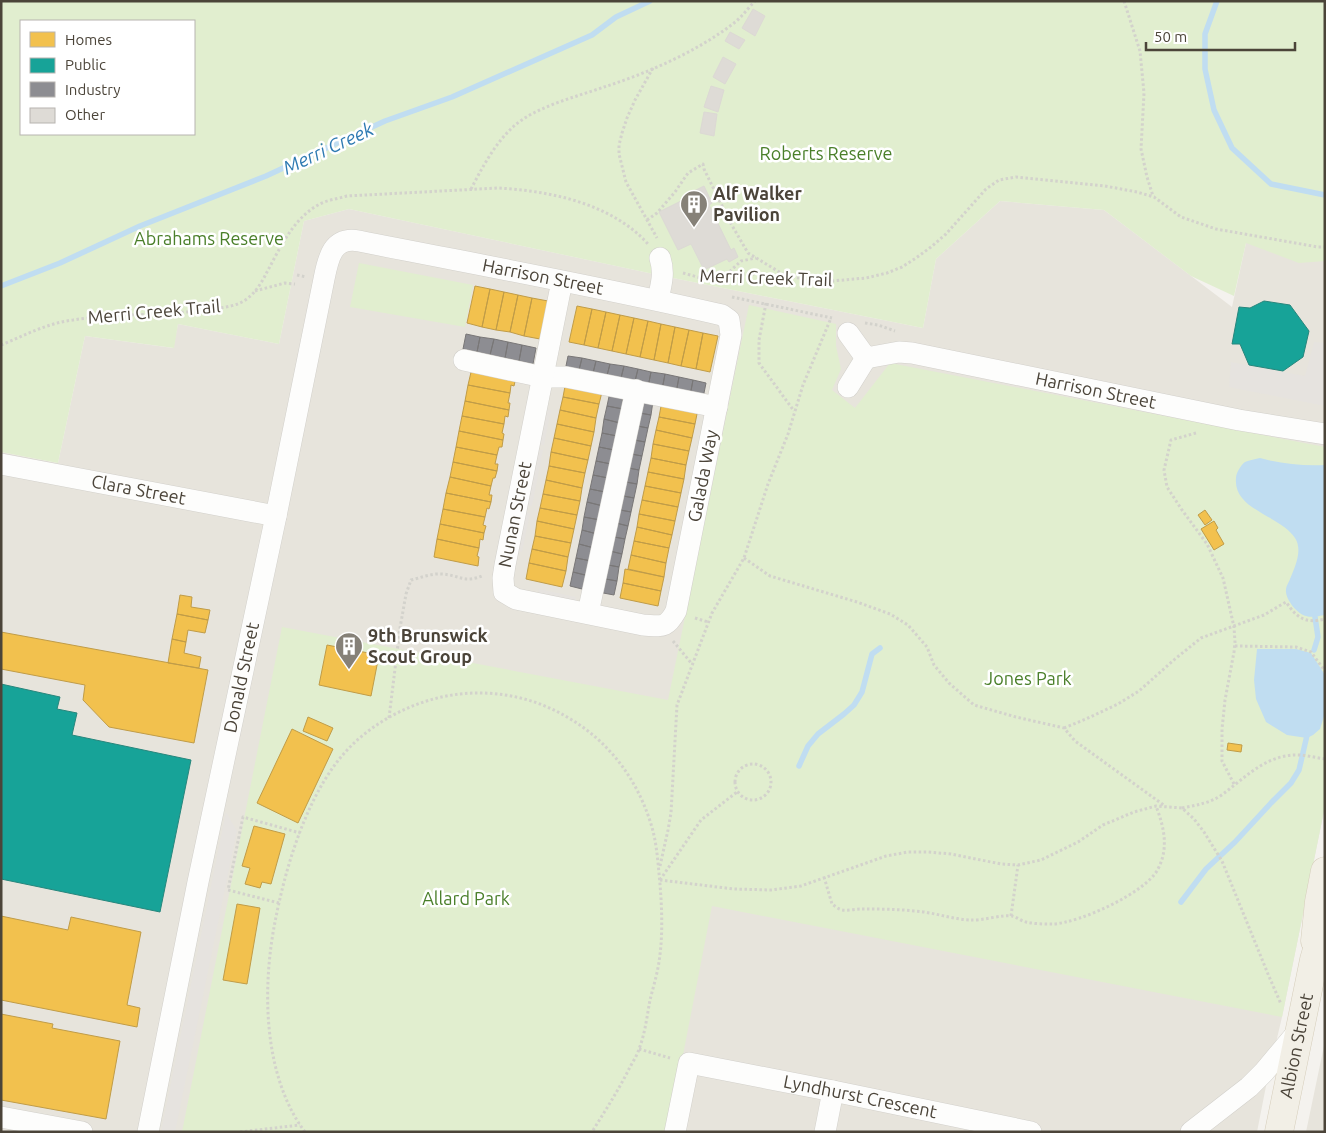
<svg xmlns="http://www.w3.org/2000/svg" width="1326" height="1133" font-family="Ubuntu,sans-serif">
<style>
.residential{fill:#e7e4dc}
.green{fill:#e1eecf;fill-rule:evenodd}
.parking{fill:#e6e3df}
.water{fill:#c0ddf1}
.homes{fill:#f2c14e;stroke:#c09c48}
.public{fill:#17a398;stroke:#27867c}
.industry{fill:#8d8d92;stroke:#797777}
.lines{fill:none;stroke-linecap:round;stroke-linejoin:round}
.stream{stroke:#c0ddf1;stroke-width:5.5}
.building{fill:#dedbd6;stroke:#dcd9d4}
.minor-casing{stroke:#d2d0cb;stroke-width:22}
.major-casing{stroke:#d6cebb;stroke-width:29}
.path{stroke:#d3d2cc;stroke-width:3;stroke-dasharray:2.5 2.5;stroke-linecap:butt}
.minor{stroke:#fdfdfc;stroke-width:21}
.major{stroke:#f2efe6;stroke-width:28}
.labels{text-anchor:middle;stroke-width:5;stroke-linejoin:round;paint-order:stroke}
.park-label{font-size:18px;fill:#4a7f2a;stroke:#fff}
.poi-label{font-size:18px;font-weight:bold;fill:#4b4439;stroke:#fff;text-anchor:start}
.street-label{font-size:18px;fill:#4b4439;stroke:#fff}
.water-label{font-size:19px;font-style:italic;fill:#2e7ab2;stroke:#fff}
</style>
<rect width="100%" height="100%" fill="#f4f2ee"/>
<path class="residential" d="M1000 201 1104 210 1232 307 1246 243 1325 234V806L1282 1017 1267 1081 1257 1132H1V452L58 463 85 336 173 348 178 324 279 344 304 221 349 209 663 276 923 328 936 259Z
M1325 1041V1132H1306Z"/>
<path class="green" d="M1 1H1325V261L1299 263 1246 243 1234 296 1191 276 1104 210 1000 201 936 259 923 328 663 276 349 209 304 221 279 344 178 324 174 348 85 336 58 463 1 452ZM21 21H194V134H21Z
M359 263 473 285 465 327 350 307Z
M749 305 836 324V346L841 369 832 390 855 408 890 363 1325 447V806L1282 1017 712 906 668 1132H182L282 627 668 700Z"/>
<path class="parking" d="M1314 342 1325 343V406L1229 387 1231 362 1305 376Z
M544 409 551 410 544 445 536 444Z
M536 449 543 450 532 506 524 504Z
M523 512 530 513 522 552 515 550Z
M539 589 576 597 575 603 538 596Z
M226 812 237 831 236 835 175 1132H161Z"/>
<path class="water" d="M1260 458C1281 464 1303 466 1325 465V615C1318 616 1312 618 1306 616 1297 614 1285 599 1286 590 1286 586 1289 582 1290 579 1295 567 1303 550 1295 538 1280 515 1233 510 1236 478 1236 473 1241 465 1245 462 1249 460 1256 459 1260 458Z
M1257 649H1296L1311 653 1325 675V713L1320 729 1313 735 1307 738 1287 735 1266 722 1256 699 1254 680Z"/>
<path class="homes" d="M475 286 490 289 482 327 467 323Z
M490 289 504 292 496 330 482 327Z
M504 292 518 295 510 332 496 330Z
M518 295 532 298 524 336 510 332Z
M532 298 548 301 540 339 524 336Z
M577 306 592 309 584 345 569 342Z
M592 309 606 312 598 348 584 345Z
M606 312 620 315 612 351 598 348Z
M620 315 634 318 626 354 612 351Z
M634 318 648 321 640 357 626 354Z
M648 321 661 324 654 360 640 357Z
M661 324 675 327 668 363 654 360Z
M675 327 689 330 681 366 668 363Z
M689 330 703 333 696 369 681 366Z
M703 333 718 336 710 372 696 369Z
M472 368 516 377 514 386 511 385 510 393 468 385Z
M566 381 603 388 599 404 563 397Z
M468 385 510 393 508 403H510L509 410 465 401Z
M563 397 599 404 596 418 560 410Z
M465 401 509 410 508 417 505 416 504 424 462 416Z
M662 401 698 409 695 424 659 417Z
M560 410 596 418 594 432 557 424Z
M462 416 504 424 502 433 504 434 503 440 459 431Z
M659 417 695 424 692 438 656 430Z
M557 424 594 432 591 446 554 438Z
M656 430 692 438 689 451 653 444Z
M459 431 503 440 502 447H499L497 455 456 447Z
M554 438 591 446 588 460 551 452Z
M653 444 689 451 686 465 651 458Z
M456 447 497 455 495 464H498L497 471 453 462Z
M551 452 588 460 585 473 549 466Z
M651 458 686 465 684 479 648 472Z
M453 462 497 471 495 478H493L491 486 450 477Z
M549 466 585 473 582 488 546 480Z
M648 472 684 479 681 493 645 486Z
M450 477 491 486 489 495H492L491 502 446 493Z
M546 480 582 488 580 501 543 494Z
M645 486 681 493 678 507 642 500Z
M446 493 491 502 489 509 487 508 485 517 443 509Z
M543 494 580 501 577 515 540 508Z
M642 500 678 507 675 521 639 514Z
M540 508 577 515 574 529 537 521Z
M443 509 485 517 483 525 486 526 484 533 440 524Z
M1205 510 1212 520 1205 525 1198 515Z
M639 514 675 521 672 535 637 527Z
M537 521 574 529 571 543 535 536Z
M1214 521 1218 528 1216 530 1224 544 1214 550 1201 529Z
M440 524 484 533 483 540 480 539 479 548 437 539Z
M637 527 672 535 669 548 634 541Z
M535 536 571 543 568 557 532 549Z
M437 539 479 548 477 556 479 557 478 566 434 557Z
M634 541 669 548 666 563 631 555Z
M532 549 568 557 566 571 529 563Z
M631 555 666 563 664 577 628 569Z
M529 563 566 571 562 587 526 579Z
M625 569 664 577 661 591 623 583Z
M623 583 661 591 658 606 620 598Z
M180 595 192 597 191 607 210 610 208 620 177 614Z
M177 614 208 620 205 633 188 630 186 642 172 639Z
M1 632 208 670 194 743 109 727 83 700 85 685 1 669Z
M172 639 186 642 184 653 201 657 199 668 168 663Z
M327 645 379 655 371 696 319 685Z
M308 717 333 728 327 741 303 731Z
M292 729 333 749 298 823 257 803Z
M1228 743 1242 745 1241 752 1227 750Z
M254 826 285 834 271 884 262 882 260 888 245 884 250 868 242 866Z
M237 904 260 908 247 984 223 980Z
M1 916 68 930 71 917 141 932 127 1005 140 1008 137 1027 1 1000Z
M1 1014 53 1024 52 1028 120 1041 106 1119 1 1100Z"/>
<path class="public" d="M1264 301 1290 305 1309 331 1303 357 1283 371 1249 365 1240 344H1232L1239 307 1250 308Z
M1 684 60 697 57 709 77 713 72 735 191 760 160 912 1 879Z"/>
<path class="industry" d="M466 334 480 337 477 352 463 349Z
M480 337 494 339 490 355 477 352Z
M494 339 508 342 505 358 490 355Z
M508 342 522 345 519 361 505 358Z
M522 345 536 348 533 364 519 361Z
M568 356 582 358 578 374 565 371Z
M582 358 596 361 592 377 578 374Z
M596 361 610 364 606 379 592 377Z
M610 364 624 366 620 382 606 379Z
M624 366 638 369 634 385 620 382Z
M638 369 651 372 648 387 634 385Z
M651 372 665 374 662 390 648 387Z
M665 374 679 377 676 393 662 390Z
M679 377 693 380 690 396 676 393Z
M693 380 706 383 703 398 690 396Z
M610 392 622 395 623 409 607 406Z
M641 399 653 401 651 415 634 412Z
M607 406 623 409 620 423 604 419Z
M634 412 651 415 648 428 632 425Z
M604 419 620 423 617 436 602 433Z
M632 425 648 428 645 442 629 439Z
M602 433 617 436 614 450 599 447Z
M629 439 645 442 642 456 626 453Z
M599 447 614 450 611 464 596 461Z
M626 453 642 456 639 470 623 467Z
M596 461 611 464 608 478 593 475Z
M623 467 639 470 637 484 620 481Z
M593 475 608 478 605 492 590 489Z
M620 481 637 484 634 498 618 495Z
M590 489 605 492 603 506 587 502Z
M618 495 634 498 631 512 615 509Z
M587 502 603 506 600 520 584 517Z
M615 509 631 512 628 526 612 522Z
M584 517 600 520 597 534 582 530Z
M612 522 628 526 625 539 609 536Z
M582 530 597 534 594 548 579 544Z
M609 536 625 539 622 554 606 550Z
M579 544 594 548 591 561 576 558Z
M606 550 622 554 619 567 603 564Z
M576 558 591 561 589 576 573 572Z
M603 564 619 567 617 581 600 578Z
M573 572 589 576 586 590 570 586Z
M600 578 617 581 614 595 598 592Z"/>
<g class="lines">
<path class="stream" d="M1217 1 1205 34V69L1214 110 1232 148 1271 184 1325 195
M1 286 60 263 140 226 266 176 385 121 452 97 592 35 616 17 650 1
M1314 650 1318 637 1315 617
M799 766 808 746 818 734 844 714 854 705 862 692 872 654 880 648
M1181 902 1206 869 1235 842 1271 803 1291 783 1299 770 1308 731"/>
</g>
<path class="building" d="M753 9 765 16 755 36 742 28Z
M730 32 745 40 739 49 725 41Z
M723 57 736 64 725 84 713 77Z
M711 86 724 90 718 112 704 107Z
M704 112 717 114 714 136 700 133Z
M704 186 712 203 709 205 731 250 734 248 738 257 729 262 727 259 704 270 691 244 678 250 659 212 685 199 684 196Z"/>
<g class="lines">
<g class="minor-casing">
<g id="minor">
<path d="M658 300C661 284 665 274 660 258"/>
<path id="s1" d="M848 333 866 358 899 352 912 353 1239 420 1325 434"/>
<path d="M464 360 543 377H566L717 407"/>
<path d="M848 387 866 358"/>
<path id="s2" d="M1 464 276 516"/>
<path d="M588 613 636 390"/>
<path d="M1 1117 82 1132"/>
<path id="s3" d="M148 1132 198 882 276 516 324 279C328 259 332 236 359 241 480 265 602 287 722 315L729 320 731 335 676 611C666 629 662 626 643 625L516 599 504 592 503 578 505 565 562 281"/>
<path id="s4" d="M675 1132 689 1063 833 1091 1031 1132"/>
<path d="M825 1132 833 1091"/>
<path d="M1191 1132 1249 1087 1264 1072 1300 1029"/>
</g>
</g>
<g class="major-casing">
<g id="major">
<path d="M1315 941 1319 902 1325 871"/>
<path id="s5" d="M1279 1132 1314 960 1325 922"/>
</g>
</g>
<path class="path" d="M1124 1 1140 51 1144 93 1141 149 1147 177 1153 196
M653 68 635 100 627 118 622 133 619 145V154L626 182 657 238
M471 189C482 168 495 143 514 126 537 106 576 97 604 87 648 73 698 51 734 23 742 17 748 8 755 1
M647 220 657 213 675 192 688 173 703 164 704 169 730 222 748 253 786 276
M683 273 701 278H709L738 274H754L832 281 866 278 887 273 902 267 916 258 931 247 946 234 986 189 999 180 1016 177 1105 186 1137 192 1154 197 1181 217 1216 229 1318 247H1325
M297 275 306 277
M726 275 741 261 756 258
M255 291 285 283 295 284
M732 297 832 318
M766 303 759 340V363L794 411
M865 323 878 325 895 331
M1 345C25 335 48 323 73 320 116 313 160 316 203 310 215 308 229 308 240 303 253 297 261 284 267 272 280 248 293 219 318 205 326 200 337 199 347 196L498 188C550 191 611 203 648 244
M1196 433 1171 440 1164 470 1167 487 1182 510 1207 544 1223 578 1234 627 1235 642 1234 652 1225 700 1222 729V761L1234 784
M744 558 770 576 857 602 890 614 908 625 927 647 934 665 949 683 974 705 1016 717 1064 728 1075 741 1165 806
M695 618 708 622
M673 641 692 664
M1235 646 1296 647 1311 652 1325 671
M389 718 400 628 406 594 411 580C420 578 432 573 442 574 459 575 465 584 484 575
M1064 728 1086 719 1118 704 1139 691 1175 659 1201 638 1264 615 1286 602C1297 618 1305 624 1325 619
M735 782a18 18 0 1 1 36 0a18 18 0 1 1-36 0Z
M1182 808C1197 805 1211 803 1223 794 1242 780 1261 760 1286 756 1299 753 1312 757 1325 759
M660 866 668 830 671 813 677 705 712 613 744 558 768 484 788 434 803 385 831 318
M824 877 832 904C835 906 838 909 842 910 847 911 855 909 861 909 878 909 896 909 914 911 933 912 951 919 970 920 982 921 1003 914 1012 916 1017 917 1021 921 1026 922 1034 924 1044 924 1053 924 1079 923 1146 893 1158 869 1169 848 1164 827 1156 806
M660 880 734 889 771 890 801 886 886 856 908 852H928L951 854 1001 864 1018 865 1041 860 1078 842 1103 825 1134 812 1156 806 1182 808 1194 819 1204 832 1222 861 1268 974 1281 1004
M660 880 701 820 737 792
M279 903 228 890 243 817 300 833
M1011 916 1018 865
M639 1049 670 1058
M240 1132 300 1125
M305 1132C263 1076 262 988 275 922 285 870 304 805 337 762 366 724 414 699 460 694 498 690 535 698 567 717 609 741 637 779 651 824 657 843 658 864 660 884 662 910 663 936 659 962 657 975 653 988 650 1000 647 1016 645 1034 639 1049 637 1056 632 1063 629 1069 618 1091 605 1111 592 1132"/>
<use href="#minor" class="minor"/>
<use href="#major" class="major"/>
</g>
<defs>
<g id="building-pin" transform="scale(1.4375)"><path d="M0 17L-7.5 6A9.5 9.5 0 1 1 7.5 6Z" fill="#868178" stroke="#fff"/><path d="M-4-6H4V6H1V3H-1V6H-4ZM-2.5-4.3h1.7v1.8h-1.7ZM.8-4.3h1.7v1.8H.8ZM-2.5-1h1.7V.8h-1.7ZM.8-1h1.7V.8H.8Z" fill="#fff"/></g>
</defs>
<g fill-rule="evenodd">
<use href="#building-pin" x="694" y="204"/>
<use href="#building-pin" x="349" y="646"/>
</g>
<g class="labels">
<g class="park-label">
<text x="826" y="160">Roberts Reserve</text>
<text x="209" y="245">Abrahams Reserve</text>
<text x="1028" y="685">Jones Park</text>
<text x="466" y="905">Allard Park</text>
</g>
<g class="poi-label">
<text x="713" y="200">Alf Walker<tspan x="713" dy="21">Pavilion</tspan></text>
<text x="368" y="642">9th Brunswick<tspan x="368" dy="21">Scout Group</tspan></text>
</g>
<g class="street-label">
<text dy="6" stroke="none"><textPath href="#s3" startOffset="1118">Harrison Street</textPath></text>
<text transform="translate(766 278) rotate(2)" y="6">Merri Creek Trail</text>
<text transform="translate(154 312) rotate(-5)" y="6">Merri Creek Trail</text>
<text dy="6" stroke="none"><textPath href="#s1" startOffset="265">Harrison Street</textPath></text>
<text transform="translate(703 476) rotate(-79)" y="6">Galada Way</text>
<text dy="6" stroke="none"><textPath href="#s2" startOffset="140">Clara Street</textPath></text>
<text dy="6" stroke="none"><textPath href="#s3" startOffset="1868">Nunan Street</textPath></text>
<text dy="6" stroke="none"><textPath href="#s3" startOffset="464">Donald Street</textPath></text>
<text dy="6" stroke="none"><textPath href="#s5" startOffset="88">Albion Street</textPath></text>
<text dy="6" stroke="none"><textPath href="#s4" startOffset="245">Lyndhurst Crescent</textPath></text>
</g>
<g class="water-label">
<text transform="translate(328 148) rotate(-25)" y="7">Merri Creek</text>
</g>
</g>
<rect width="1326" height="1133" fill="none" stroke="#4b4439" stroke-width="5"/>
<rect x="20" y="20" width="175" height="115" fill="#ffffff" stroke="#b7b4b0"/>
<rect x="30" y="32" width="25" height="15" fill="#f2c14e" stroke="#b7b4b0"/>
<text x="65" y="45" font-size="15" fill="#4b4439">Homes</text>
<rect x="30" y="58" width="25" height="15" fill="#17a398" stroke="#b7b4b0"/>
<text x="65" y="70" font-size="15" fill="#4b4439">Public</text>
<rect x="30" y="82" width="25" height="15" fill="#8d8d92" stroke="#b7b4b0"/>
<text x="65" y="95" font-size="15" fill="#4b4439">Industry</text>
<rect x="30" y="108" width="25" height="15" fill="#dedbd6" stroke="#b7b4b0"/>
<text x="65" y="120" font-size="15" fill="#4b4439">Other</text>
<path d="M1146 42v8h149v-8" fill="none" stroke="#4b4439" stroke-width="2.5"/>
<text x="1154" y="42" font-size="15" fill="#4b4439" stroke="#ffffff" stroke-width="4" paint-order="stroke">50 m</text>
</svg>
